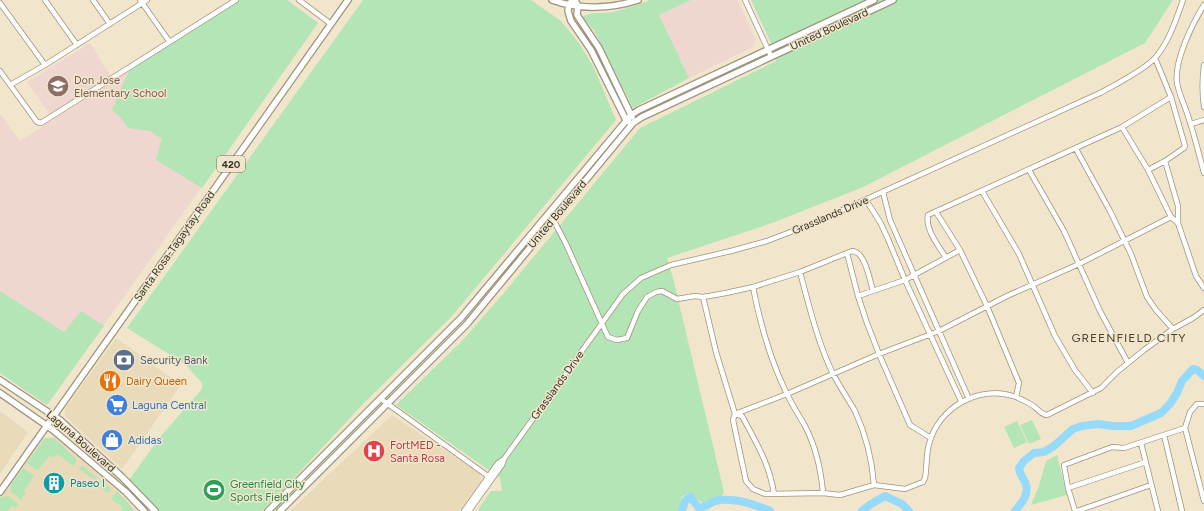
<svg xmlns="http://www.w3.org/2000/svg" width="1204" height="511" font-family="Figtree,sans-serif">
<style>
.built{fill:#e9dbba}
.industrial{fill:#efd6cf}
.green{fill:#b3e5b7}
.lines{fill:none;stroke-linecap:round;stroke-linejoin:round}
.river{stroke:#96daf9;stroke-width:8}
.minor-casing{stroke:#9e947c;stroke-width:6}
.major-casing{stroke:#9e947c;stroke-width:8}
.minor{stroke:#fff;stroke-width:4.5}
.major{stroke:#fff;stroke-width:5.5}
.labels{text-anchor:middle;stroke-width:3;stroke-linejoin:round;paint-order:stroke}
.shield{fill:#f1e6cc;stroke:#6f695a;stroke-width:1}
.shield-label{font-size:10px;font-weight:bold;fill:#373329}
.street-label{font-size:11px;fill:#373329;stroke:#f1e6cc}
.education-label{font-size:11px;fill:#785e54;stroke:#f1e6cc;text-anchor:start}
.service-label{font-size:11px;fill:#4e5e75;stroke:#f1e6cc;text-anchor:start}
.food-label{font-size:11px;fill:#c56008;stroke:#f1e6cc;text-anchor:start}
.shop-label{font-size:11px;fill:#366cbe;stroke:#f1e6cc;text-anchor:start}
.health-label{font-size:11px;fill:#be3a42;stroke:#f1e6cc;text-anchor:start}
.culture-label{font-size:11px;fill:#0d838f;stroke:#f1e6cc;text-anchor:start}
.leisure-label{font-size:11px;fill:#27864d;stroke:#f1e6cc;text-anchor:start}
.neighbourhood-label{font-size:12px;letter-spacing:1px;fill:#4d442e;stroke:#f1e6cc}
</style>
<rect width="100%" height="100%" fill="#f1e6cc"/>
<path class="built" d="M116 338 181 385 122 469 65 416V409Z
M0 411 28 432 0 474Z
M392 415 480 474 481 481 460 511H290Z
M56 437 127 500 136 511H0V498L43 438Z"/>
<path class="industrial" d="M239 0H287L318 23 47 405 0 373V114L20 141Z
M691 0H738L755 39 754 45 751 48 689 78 659 15Z
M90 43 111 77 50 115 27 82Z"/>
<path class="green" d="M239 0H287L318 23 202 188 156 160 162 139 150 131 128 128 120 117 112 110 120 90 130 70Z
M363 0H531L561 21 579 43 593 66 616 120 452 316 362 405 295 477 262 511H159L129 480 160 437 202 389V383L185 364 127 328Z
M650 0H691L659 15 689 78 633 108 594 30 582 17C591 11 603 14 613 12 626 9 638 5 650 0Z
M751 0H1173L1145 43 861 188 772 223 667 258 673 278 724 492 721 498 703 503 688 493 681 498 679 511H477L491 491H502L500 478 396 405 462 341 503 294 640 128 776 61 771 43Z
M0 291 64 332 81 311 104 326 47 405 0 373Z
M1032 420 1041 439 1029 444 1020 425Z
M1017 421 1027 442 1014 448 1004 427Z
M45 438H54L77 460 73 466 57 454 54 458 49 456 38 471 27 463Z
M1057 455 1067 495 1031 505 1039 486 1046 461Z
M82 465 102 483 109 487 110 492 108 493 100 488 102 485 79 469Z
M23 468 34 476 24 491 26 492 21 500 11 492 10 486Z
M117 491 132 508V511H121L122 507 111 499Z
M8 496 18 504 15 508 12 505 8 511H0V499L2 497Z"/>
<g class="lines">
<path class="river" d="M682 511 685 501 690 497 699 508C707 507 709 503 715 501 733 497 754 504 770 511
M862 511 871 504 885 496 902 504 909 511
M1015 511C1021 504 1029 495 1026 485 1025 479 1020 477 1019 468L1024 461 1034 453 1044 452 1054 446 1073 429 1082 426 1098 424 1113 426H1131L1161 413 1170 404 1177 393 1182 381 1193 369 1197 370 1204 376"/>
<g class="minor-casing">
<path id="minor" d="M45 0 77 45
M93 0 110 24
M140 0 169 41
M299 0 331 24
M745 0 771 56
M0 3 45 65
M1204 5C1192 24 1174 61 1177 83 1179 94 1185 106 1188 116 1194 134 1199 154 1204 173
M1204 65C1202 80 1202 93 1204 107
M0 71 37 122 41 123 236 0
M10 85 45 65 147 0
M1191 124 1204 120
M1122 127 1148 170 1171 217 1178 223
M1076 149 1110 211 1131 254 1147 297 1156 310 1173 329
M1165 161 1178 206V223L1196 276 1204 288
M1029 170 1064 231 1100 311 1128 363
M1148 170 1165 161 1184 148 1185 146 1171 97 1155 58
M982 191 1019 254 1055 336 1075 370 1093 393
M883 192 890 220 969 399
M866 200 880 222 888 239 905 280 961 401
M936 212 960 250 987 306 1019 383 1016 397
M550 213 566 244 608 337 617 340 627 338 638 311 647 297 656 292 662 291 677 299 695 296 703 297 726 293 753 287 800 272 852 251C865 251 870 281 873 291
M847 253 858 296 867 323 879 354 910 425 931 438
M946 258C939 246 925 230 928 215L1122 127 1171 97
M800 272C809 306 818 343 833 374 840 387 848 399 855 411 866 435 872 459 874 485
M753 287C760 323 770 360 787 394 792 405 799 415 805 426 816 447 821 470 823 493
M858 296 905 280 960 250
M703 297 716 352 735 414 733 420 746 481 753 489 765 494 823 493 840 495 874 485 905 489 923 482 925 478C927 467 926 455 929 444 939 407 979 384 1016 397 1021 399 1027 402 1032 405 1037 408 1041 415 1047 415L1101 388 1117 372 1144 350 1173 329 1193 318 1204 310
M381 399 492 479
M1204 404H1197L1190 412 1185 428 1204 501
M735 414 787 394 879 354 939 331 1007 296 1079 264 1171 217
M735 414 742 416C756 442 770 465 774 494
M1164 435 1182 511
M1141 443 1158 511
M1068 488 1146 462
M464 511 498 463 504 459
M469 511 502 465 504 459 623 294 641 278 671 265 731 251 767 241 814 223 1100 93C1115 85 1144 70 1155 58 1169 42 1176 20 1183 0
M1075 511 1068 488 1064 465 1112 447 1124 448 1185 428
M1077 511 1151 485"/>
</g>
<g class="major-casing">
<path id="major" d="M552 0C579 10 611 9 638 0
M573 0 569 4 568 11 571 21 591 50 626 120 629 122
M575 0 578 6 577 15 599 48 632 117
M0 380 60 420 123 478 155 511
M0 393 53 430 126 492 144 511
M0 492 348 0
M268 511 461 318 631 115 639 110 874 0
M280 511 467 324 633 123 642 117 893 0"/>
</g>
<use href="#minor" class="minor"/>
<use href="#major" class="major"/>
</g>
<defs>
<g id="school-disc" transform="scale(1.15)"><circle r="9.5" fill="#8d6e63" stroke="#f1e6cc"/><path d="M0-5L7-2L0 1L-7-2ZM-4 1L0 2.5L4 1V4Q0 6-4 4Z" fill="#fff"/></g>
<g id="bank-disc" transform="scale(1.15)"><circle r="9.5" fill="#5c6f8a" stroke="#f1e6cc"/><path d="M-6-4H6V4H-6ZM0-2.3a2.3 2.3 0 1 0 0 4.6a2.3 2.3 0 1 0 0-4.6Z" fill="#fff"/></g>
<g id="restaurant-disc" transform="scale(1.15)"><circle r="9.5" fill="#e8710a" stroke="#f1e6cc"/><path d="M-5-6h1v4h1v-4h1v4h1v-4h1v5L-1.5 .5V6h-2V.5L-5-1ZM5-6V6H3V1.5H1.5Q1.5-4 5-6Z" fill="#fff"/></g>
<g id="supermarket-disc" transform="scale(1.15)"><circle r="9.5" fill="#3f7fe0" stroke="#f1e6cc"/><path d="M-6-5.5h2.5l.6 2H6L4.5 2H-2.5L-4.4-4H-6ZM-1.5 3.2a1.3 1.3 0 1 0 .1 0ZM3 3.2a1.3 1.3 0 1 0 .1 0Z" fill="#fff"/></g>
<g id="shop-disc" transform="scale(1.15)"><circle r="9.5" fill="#3f7fe0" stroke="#f1e6cc"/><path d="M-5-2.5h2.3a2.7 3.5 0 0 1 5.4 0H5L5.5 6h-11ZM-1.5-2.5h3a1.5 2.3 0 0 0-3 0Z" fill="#fff"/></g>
<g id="hospital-disc" transform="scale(1.15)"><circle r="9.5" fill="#e0444e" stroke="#f1e6cc"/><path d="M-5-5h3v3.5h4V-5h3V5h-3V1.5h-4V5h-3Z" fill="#fff"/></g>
<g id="building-disc" transform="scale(1.15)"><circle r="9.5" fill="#0f9aa8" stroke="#f1e6cc"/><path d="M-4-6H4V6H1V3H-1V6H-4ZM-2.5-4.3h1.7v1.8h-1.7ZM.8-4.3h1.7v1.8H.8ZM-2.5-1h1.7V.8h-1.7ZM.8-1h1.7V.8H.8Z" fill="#fff"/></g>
<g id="stadium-disc" transform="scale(1.15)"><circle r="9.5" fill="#2e9e5b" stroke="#f1e6cc"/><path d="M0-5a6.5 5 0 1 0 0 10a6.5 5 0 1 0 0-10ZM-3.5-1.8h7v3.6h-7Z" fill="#fff"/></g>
</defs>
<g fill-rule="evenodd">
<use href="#school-disc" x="58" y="86"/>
<use href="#bank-disc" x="124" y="360"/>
<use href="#restaurant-disc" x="110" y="381"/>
<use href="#supermarket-disc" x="117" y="405"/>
<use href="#shop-disc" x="112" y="440"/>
<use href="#hospital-disc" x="374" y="451"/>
<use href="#building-disc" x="54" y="483"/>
<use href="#stadium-disc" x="214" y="490"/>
</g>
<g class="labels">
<rect class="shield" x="217" y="156" width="28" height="16" rx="3"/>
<g class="shield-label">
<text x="231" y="168">420</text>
</g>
<g class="street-label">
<text transform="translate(829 29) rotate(-25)" y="4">United Boulevard</text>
<text transform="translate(557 214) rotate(-50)" y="4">United Boulevard</text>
<text transform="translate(830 215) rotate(-23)" y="4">Grasslands Drive</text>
<text transform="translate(174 246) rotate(-55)" y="4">Santa Rosa-Tagaytay Road</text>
<text transform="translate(557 385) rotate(-54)" y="4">Grasslands Drive</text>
<text transform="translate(81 441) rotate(41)" y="4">Laguna Boulevard</text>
</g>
<g class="education-label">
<text x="74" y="84">Don Jose<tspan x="74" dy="13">Elementary School</tspan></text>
</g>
<g class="service-label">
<text x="140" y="364">Security Bank</text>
</g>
<g class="food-label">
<text x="126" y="385">Dairy Queen</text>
</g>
<g class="shop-label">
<text x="132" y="409">Laguna Central</text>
<text x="128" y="444">Adidas</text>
</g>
<g class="health-label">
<text x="390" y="449">FortMED -<tspan x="390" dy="13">Santa Rosa</tspan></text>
</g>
<g class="culture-label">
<text x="70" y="487">Paseo I</text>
</g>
<g class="leisure-label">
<text x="230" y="488">Greenfield City<tspan x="230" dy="13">Sports Field</tspan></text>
</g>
<g class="neighbourhood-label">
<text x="1129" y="342">GREENFIELD CITY</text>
</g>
</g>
</svg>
